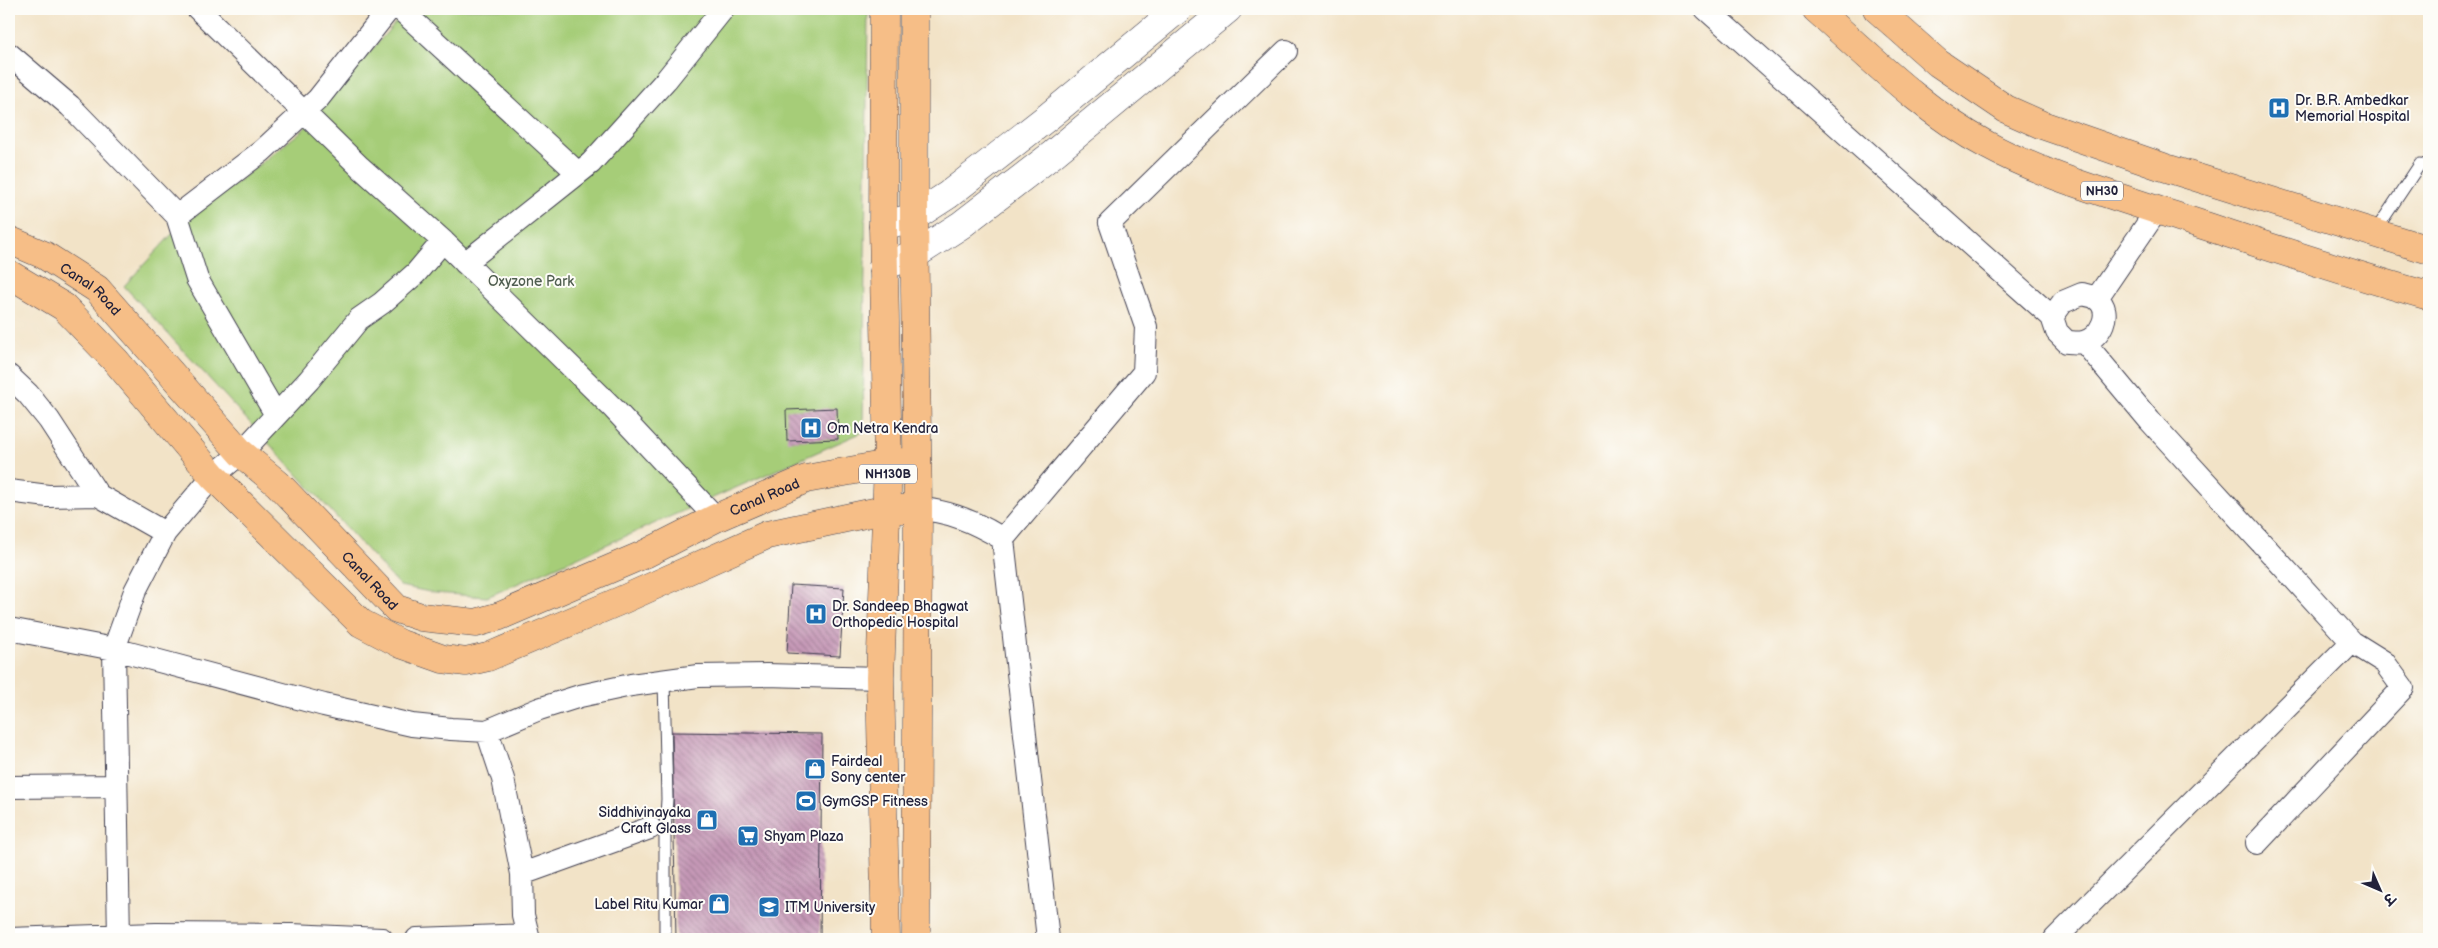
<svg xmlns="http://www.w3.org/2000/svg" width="2438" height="948" font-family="'Balsamiq Sans','Playpen Sans Deva',sans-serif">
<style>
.park{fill:#a6cd78;stroke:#64785a}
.building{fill:url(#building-back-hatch)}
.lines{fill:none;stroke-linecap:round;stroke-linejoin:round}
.service-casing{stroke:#413f50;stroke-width:13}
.minor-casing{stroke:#413f50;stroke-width:24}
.tertiary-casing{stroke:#413f50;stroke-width:29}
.primary-casing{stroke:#413f50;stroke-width:29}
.trunk-casing{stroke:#413f50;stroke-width:29}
.service{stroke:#fff;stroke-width:11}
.minor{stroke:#fff;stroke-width:22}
.tertiary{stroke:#fff;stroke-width:28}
.primary{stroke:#f6be87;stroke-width:28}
.trunk{stroke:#f6be87;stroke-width:28}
.labels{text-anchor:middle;stroke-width:4;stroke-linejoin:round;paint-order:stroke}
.shield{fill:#fdfcf7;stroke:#646373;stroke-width:1}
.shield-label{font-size:12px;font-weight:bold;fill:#22223b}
.poi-label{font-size:14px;fill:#22223b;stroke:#fdfcf7;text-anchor:start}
.park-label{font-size:14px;fill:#505e50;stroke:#fdfcf7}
.street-label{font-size:14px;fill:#22223b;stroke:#fdfcf7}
</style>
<defs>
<pattern id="building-back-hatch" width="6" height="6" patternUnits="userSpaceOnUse" patternTransform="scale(1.25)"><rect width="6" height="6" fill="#c699b7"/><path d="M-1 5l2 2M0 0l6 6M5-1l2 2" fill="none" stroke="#a07c96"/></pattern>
</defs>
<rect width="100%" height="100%" fill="#fdfcf7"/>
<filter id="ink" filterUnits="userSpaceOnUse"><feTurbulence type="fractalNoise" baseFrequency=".02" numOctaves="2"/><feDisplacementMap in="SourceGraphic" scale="10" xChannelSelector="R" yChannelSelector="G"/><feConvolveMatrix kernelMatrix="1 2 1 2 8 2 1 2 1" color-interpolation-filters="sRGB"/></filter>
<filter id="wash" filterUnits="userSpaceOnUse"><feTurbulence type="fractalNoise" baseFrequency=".0096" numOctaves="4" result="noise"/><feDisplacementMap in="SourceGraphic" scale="20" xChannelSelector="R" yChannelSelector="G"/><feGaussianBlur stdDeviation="1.12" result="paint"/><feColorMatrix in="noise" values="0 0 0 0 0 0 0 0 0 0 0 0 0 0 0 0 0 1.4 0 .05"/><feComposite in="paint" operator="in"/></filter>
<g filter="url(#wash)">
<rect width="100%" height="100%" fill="#f2e3c7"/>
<path class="park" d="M407 9H868L863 432 487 597 435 593 400 586 124 286 174 232 303 130Z"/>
<g id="blocks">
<path class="building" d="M837 408 838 439 787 441 786 410Z
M791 585 844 588 840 656 787 653Z
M672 732 822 734 820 939H676Z"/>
</g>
</g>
<g filter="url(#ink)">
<use href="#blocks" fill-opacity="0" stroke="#413f50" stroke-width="1"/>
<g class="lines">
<g class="service-casing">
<path id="service" d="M2374 233 2420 164
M664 681 667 799 665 833V939"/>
</g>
<g class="minor-casing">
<path id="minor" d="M198 9 360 167 443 241 614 409 716 518
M400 9 578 173
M1706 9 2052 317
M9 54 70 106 177 216 197 279 276 415
M177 216 262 151 318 99 389 9
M465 263 591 163 666 80 723 9
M2082 294C2086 295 2094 296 2097 299 2114 311 2100 339 2083 342 2078 343 2072 342 2067 342L2057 332 2052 317 2063 302Z
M2097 298 2157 210
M2084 342 2150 421 2352 642 2384 662 2403 688 2257 843
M9 376 28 394 49 420 98 495 165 533
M9 491 48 496 98 495
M918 509C949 510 977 523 1003 539
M9 629 114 649 324 705 412 725 451 729 487 731 539 709 580 696 631 685 698 676 766 675 880 678
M487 731 503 779 522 874 523 915 529 939
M9 787 115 786
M522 874 650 828
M9 939 156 934 291 935 382 939
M119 939 114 649 135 591 165 533 213 476 241 453 309 380 359 319 382 303 416 273 443 241
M417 939 528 935
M1048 939 1003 539 1144 372 1146 327 1110 223 1286 51
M2055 939 2352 642"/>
</g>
<g class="tertiary-casing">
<path id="tertiary" d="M883 226 914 217 948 195 1049 116 1178 9
M883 266 916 254 961 225 1053 154 1228 9"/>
</g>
<g class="primary-casing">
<g id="primary">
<path d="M1816 9C1870 57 1923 111 1987 145 2042 175 2104 192 2163 212 2252 241 2339 271 2429 296"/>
<path d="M1877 9 1938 63 2006 109 2042 125 2163 167 2429 250"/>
<path id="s1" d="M9 240 44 255 97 289 241 453 278 484 397 609 421 617 476 623 500 616 645 554 716 518 806 479 888 464 917 461"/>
<path d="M9 274 64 307 116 361 213 476 361 623 401 644 443 659 466 662 488 657 622 600 767 535 888 509H918"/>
</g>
</g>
<g class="trunk-casing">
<path id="trunk" d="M884 9 883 226 888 464 880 678 886 939
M914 9V217L918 509 916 939"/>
</g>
<use href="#service" class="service"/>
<use href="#minor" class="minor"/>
<use href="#tertiary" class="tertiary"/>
<use href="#primary" class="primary"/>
<use href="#trunk" class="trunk"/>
</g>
</g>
<defs>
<g id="hospital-square" transform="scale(1.125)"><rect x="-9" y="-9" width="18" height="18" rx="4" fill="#1f6fb2" stroke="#fdfcf7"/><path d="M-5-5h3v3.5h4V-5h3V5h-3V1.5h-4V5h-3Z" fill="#fff"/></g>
<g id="shop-square" transform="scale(1.125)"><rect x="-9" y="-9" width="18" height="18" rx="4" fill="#1f6fb2" stroke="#fdfcf7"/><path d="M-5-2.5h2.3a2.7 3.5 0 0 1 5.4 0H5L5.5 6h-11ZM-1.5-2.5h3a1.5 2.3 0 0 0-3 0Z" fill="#fff"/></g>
<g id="stadium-square" transform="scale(1.125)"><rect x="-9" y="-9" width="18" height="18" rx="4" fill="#1f6fb2" stroke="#fdfcf7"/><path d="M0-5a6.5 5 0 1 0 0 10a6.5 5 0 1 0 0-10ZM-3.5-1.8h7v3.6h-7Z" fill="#fff"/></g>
<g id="supermarket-square" transform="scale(1.125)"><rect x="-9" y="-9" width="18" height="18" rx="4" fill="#1f6fb2" stroke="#fdfcf7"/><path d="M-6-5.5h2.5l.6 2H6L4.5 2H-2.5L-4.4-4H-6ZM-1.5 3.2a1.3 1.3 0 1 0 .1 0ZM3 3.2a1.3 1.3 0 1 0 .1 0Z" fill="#fff"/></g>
<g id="university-square" transform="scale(1.125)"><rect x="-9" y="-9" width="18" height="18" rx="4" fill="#1f6fb2" stroke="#fdfcf7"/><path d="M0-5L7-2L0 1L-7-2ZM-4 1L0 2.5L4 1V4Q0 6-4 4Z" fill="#fff"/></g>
</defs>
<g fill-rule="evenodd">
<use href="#hospital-square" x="2279" y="108"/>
<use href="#hospital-square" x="811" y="428"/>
<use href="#hospital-square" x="816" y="614"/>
<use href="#shop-square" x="815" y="769"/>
<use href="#stadium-square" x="806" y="801"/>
<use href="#shop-square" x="707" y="820"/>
<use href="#supermarket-square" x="748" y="836"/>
<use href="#shop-square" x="719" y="904"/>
<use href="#university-square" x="769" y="907"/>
</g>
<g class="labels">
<g class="shield">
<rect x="2081" y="181.5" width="42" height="19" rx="4"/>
<rect x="859" y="464.5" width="58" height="19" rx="4"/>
</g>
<g class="shield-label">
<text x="2102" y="195">NH30</text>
<text x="888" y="478">NH130B</text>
</g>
<g class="poi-label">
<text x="2295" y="105">Dr. B.R. Ambedkar<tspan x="2295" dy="16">Memorial Hospital</tspan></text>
<text x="827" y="433">Om Netra Kendra</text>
<text x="832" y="611">Dr. Sandeep Bhagwat<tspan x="832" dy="16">Orthopedic Hospital</tspan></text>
<text x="831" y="766">Fairdeal<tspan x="831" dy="16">Sony center</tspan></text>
<text x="822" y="806">GymGSP Fitness</text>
<text x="691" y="817" text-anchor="end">Siddhivinayaka<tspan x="691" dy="16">Craft Glass</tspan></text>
<text x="764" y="841">Shyam Plaza</text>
<text x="703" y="909" text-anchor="end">Label Ritu Kumar</text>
<text x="785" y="912">ITM University</text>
</g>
<g class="park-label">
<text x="531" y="286">Oxyzone Park</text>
</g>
<g class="street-label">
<text dy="5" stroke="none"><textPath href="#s1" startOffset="96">Canal Road</textPath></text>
<text dy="5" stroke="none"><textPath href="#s1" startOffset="936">Canal Road</textPath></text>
<text dy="5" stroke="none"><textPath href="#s1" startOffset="501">Canal Road</textPath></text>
</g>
</g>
<rect width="2438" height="948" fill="none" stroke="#fdfcf7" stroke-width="30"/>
<g transform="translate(2380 890) rotate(135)" stroke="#fdfcf7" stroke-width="4" paint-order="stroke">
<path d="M0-4L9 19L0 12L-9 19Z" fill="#22223b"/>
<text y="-8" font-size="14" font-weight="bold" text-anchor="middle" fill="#22223b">उ</text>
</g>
</svg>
